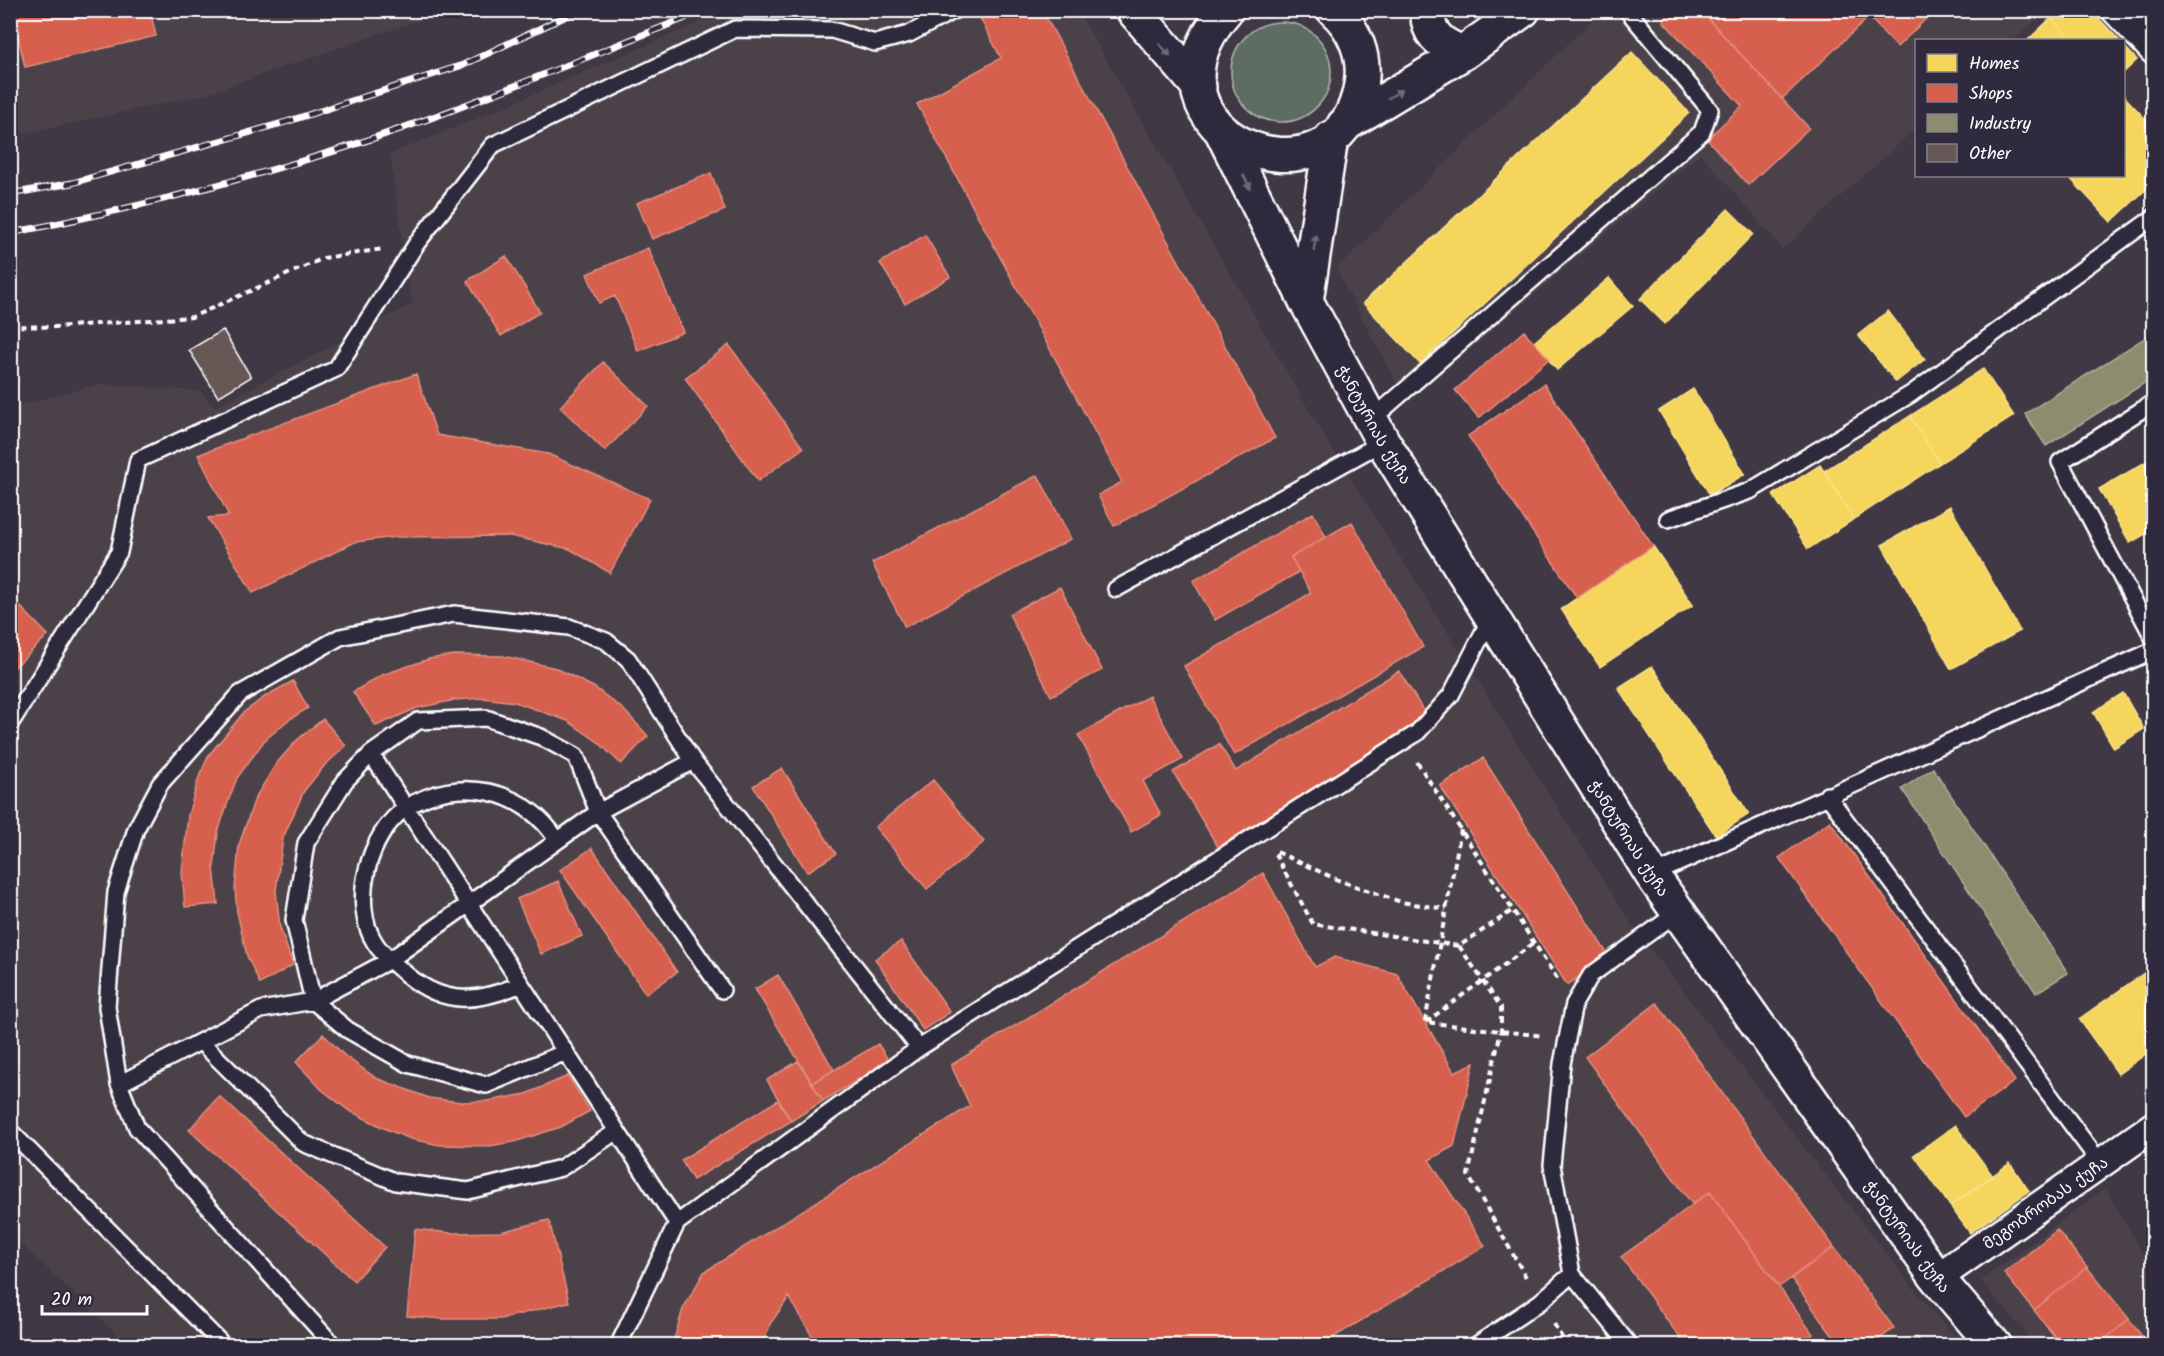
<svg xmlns="http://www.w3.org/2000/svg" width="2164" height="1356" font-family="Kalam,'Noto Sans Georgian',sans-serif">
<style>
.built{fill:#4b4249}
.green{fill:#5d6d64;stroke:#aeb6b2;stroke-width:1.5}
.homes{fill:#f6d55c;stroke:#f9e28d;stroke-width:1.5}
.shops{fill:#d6604d;stroke:#e29082;stroke-width:1.5}
.industry{fill:#8c8c6e;stroke:#aeae9a;stroke-width:1.5}
.building{fill:#665854;stroke:#fff;stroke-width:1.5}
.lines{fill:none;stroke-linecap:round;stroke-linejoin:round}
.service-casing{stroke:#fff;stroke-width:20}
.minor-casing{stroke:#fff;stroke-width:33}
.tertiary-casing{stroke:#fff;stroke-width:38}
.secondary-casing{stroke:#fff;stroke-width:38}
.path{stroke:#fff;stroke-width:4;stroke-dasharray:6 4.5;stroke-linecap:butt}
.service{stroke:#2f2a3d;stroke-width:15}
.minor{stroke:#2f2a3d;stroke-width:28}
.tertiary{stroke:#2f2a3d;stroke-width:33}
.secondary{stroke:#2f2a3d;stroke-width:33}
.rail-casing{stroke:#fff;stroke-width:7}
.rail{stroke:#2f2a3d;stroke-width:4.5;stroke-dasharray:14;stroke-linecap:butt}
.oneway{fill:#6d6a77}
.labels{text-anchor:middle;stroke-width:6;stroke-linejoin:round;paint-order:stroke}
.street-label{font-size:16px;fill:#fff;stroke:#2f2a3d}
</style>
<rect width="100%" height="100%" fill="#403844"/>
<filter id="ink" filterUnits="userSpaceOnUse"><feTurbulence type="fractalNoise" baseFrequency=".0167" numOctaves="2"/><feDisplacementMap in="SourceGraphic" scale="12" xChannelSelector="R" yChannelSelector="G"/><feConvolveMatrix kernelMatrix="1 2 1 2 8 2 1 2 1" color-interpolation-filters="sRGB"/></filter>
<g filter="url(#ink)">
<path class="built" d="M10 11H445L203 95 11 136Z
M726 11H1078L1327 441 1631 924 1913 1288 1962 1345H128L11 1234 10 408 100 384 199 391 215 407 412 304 390 154 481 117Z
M1602 11H2046L2013 40H1916V128L1783 249 1700 153 1407 403 1336 269Z
M2105 1188 2153 1271V1345H2036L1981 1281Z"/>
<path class="green" d="M1231 72a50 50 0 1 1 100 0a50 50 0 1 1-100 0Z"/>
<path class="homes" d="M2060 10H2091L2119 40H2072L2051 18Z
M2051 18 2072 40H2028Z
M2124 46 2137 60 2124 72Z
M1632 52 1689 113 1420 364 1363 303Z
M2124 96 2154 128V182L2111 222 2068 176H2124Z
M1728 209 1753 234 1665 324 1640 299Z
M1609 278 1633 306 1557 370 1534 342Z
M1888 311 1925 359 1896 382 1858 335Z
M1983 369 2014 416 1940 463 1910 416Z
M1693 389 1745 474 1710 495 1659 411Z
M1910 416 1940 463 1854 519 1824 471Z
M2154 457V529L2130 543 2099 489Z
M1820 465 1854 519 1808 549 1773 495Z
M1950 506 2020 631 1951 669 1882 545Z
M1653 546 1693 605 1600 667 1561 609Z
M1652 666 1749 814 1716 836 1618 688Z
M2123 693 2144 729 2114 748 2093 712Z
M2154 966V1048L2118 1074 2079 1019Z
M1955 1125 1993 1176 1950 1206 1914 1155Z
M2010 1163 2029 1191 1970 1233 1950 1206Z"/>
<path class="shops" d="M10 10 17 35 10 36Z
M12 10H150L156 36 25 67Z
M994 10H1042L1275 438 1114 526 1098 495 1122 482 917 104 1001 58 980 18Z
M1675 10H1700L1809 128 1748 185 1707 139 1742 106 1663 21Z
M1700 10H1930L1932 13 1897 47 1869 17 1782 99Z
M711 173 725 210 652 239 637 203Z
M925 235 950 277 905 304 880 263Z
M648 248 683 332 638 351 615 296 599 303 587 274Z
M506 256 540 312 501 336 467 281Z
M1524 331 1549 359 1479 418 1455 390Z
M729 345 803 448 758 481 685 378Z
M603 362 648 406 605 451 560 407Z
M416 374 437 435 548 454 650 499 610 573 570 549 510 536 396 537 355 542 253 593 208 518 229 516 198 455Z
M1544 384 1653 546 1577 598 1468 436Z
M1038 475 1071 539 905 627 872 563Z
M1313 513 1326 537 1291 557 1299 572 1215 620 1193 581Z
M1352 522 1423 647 1234 755 1184 666 1311 593 1291 557Z
M1060 587 1102 670 1051 696 1009 614Z
M10 596 48 635 10 672Z
M454 655 503 656 556 668 595 688 623 709 648 736 621 764 598 742 568 721 515 702 483 698 455 700 417 708 376 726 353 692 382 675 429 659Z
M1399 671 1428 718 1218 847 1173 772 1219 744 1236 771Z
M293 681 308 708 287 721 264 741 237 778 228 802 218 832 214 867 218 904 185 907 182 872 188 815 199 777 209 755 244 712 266 696Z
M1149 696 1183 759 1143 781 1161 815 1131 832 1078 735Z
M323 719 346 746 325 765 304 791 283 838 276 891 280 927 293 965 260 984 247 956 237 912 235 889 239 845 255 798 276 764 297 740Z
M1483 758 1610 958 1567 985 1440 786Z
M782 768 836 854 807 872 753 786Z
M933 780 984 842 927 889 875 827Z
M1830 821 2015 1081 1964 1117 1779 858Z
M592 848 677 972 646 994 560 870Z
M1263 873 1315 967 1335 957 1397 974 1454 1072 1474 1063 1454 1146 1429 1160 1485 1246 1319 1346H818L789 1297 770 1324 762 1346H672L683 1309 704 1272 970 1106 951 1065Z
M558 881 582 936 541 954 517 899Z
M901 941 950 1012 923 1030 875 959Z
M778 975 834 1070 812 1083 755 989Z
M1657 1003 1834 1247 1779 1287 1710 1192 1692 1204 1585 1057Z
M323 1034 345 1056 376 1078 429 1098 461 1102 488 1101 526 1094 568 1076 590 1111 561 1127 514 1142 489 1146 440 1145 411 1139 388 1130 348 1110 321 1089 296 1062Z
M878 1044 889 1061 823 1101 812 1083Z
M798 1061 823 1101 791 1121 767 1080Z
M219 1096 385 1247 354 1281 189 1130Z
M778 1100 791 1121 693 1180 681 1160Z
M1710 1192 1813 1334 1797 1346H1686L1621 1257Z
M549 1220 569 1302 500 1319H443L407 1316 415 1229 451 1233 500 1232Z
M2057 1230 2087 1267 2034 1310 2004 1273Z
M1834 1247 1894 1328 1870 1346H1840L1791 1278Z
M2087 1267 2129 1319 2097 1346H2062L2034 1310Z
M2129 1319 2149 1346H2097Z
M1917 1337 1923 1346H1905Z"/>
<path class="industry" d="M2154 332V377L2046 446 2025 414Z
M1933 768 2068 973 2036 993 1902 789Z"/>
<path class="building" d="M223 330 251 377 218 397 189 350Z"/>
<g class="lines">
<g class="service-casing">
<path id="service" d="M2154 402 2060 462 2154 639
M1371 420 1702 132 1710 110 1627 10
M1668 519 1750 491 1911 394 2154 217
M1116 589 1383 442
M10 724 119 552 138 460 336 369 417 243 493 145 735 29 832 30 875 43 909 34 955 10
M371 754 677 1223
M1827 795 2101 1164
M1652 875 2154 650
M521 984C478 1003 445 1006 407 975 396 965 383 956 375 943 350 904 368 833 406 808 458 774 525 789 557 840
M201 1042 303 1143 396 1182 468 1191 561 1168 617 1131
M566 1052 486 1085 408 1064 348 1030 313 1001 294 920 306 843 345 781 371 754 418 721 486 718 541 737 576 756 598 812 722 990
M119 1084 261 1010 313 1001 390 960 598 812 693 761
M10 1131 224 1346
M334 1346 137 1128 119 1084 107 1007 116 892 136 829 160 784 240 694 340 637 454 614 569 627 606 641 628 659 693 761 919 1048
M618 1346 677 1223 919 1048 1417 733 1451 695 1491 617
M1475 1346 1540 1302 1572 1274
M1630 1346 1572 1274 1552 1165 1562 1064 1574 1004 1591 975 1677 913"/>
</g>
<g class="minor-casing">
<g id="minor">
<path d="M2116 10 2154 50"/>
<path id="s1" d="M1937 1278 2154 1126"/>
</g>
</g>
<g class="tertiary-casing">
<g id="tertiary">
<path id="s2" d="M1221 130 1306 301 1383 442 1652 875 1937 1278 1995 1346"/>
<path d="M1306 301 1331 138"/>
</g>
</g>
<g class="secondary-casing">
<path id="secondary" d="M1133 10 1199 87
M1226 10C1120 135 1338 222 1361 85 1366 57 1355 29 1334 10
M1428 10C1426 35 1443 46 1463 53
M1344 125 1463 53 1523 10"/>
</g>
<path class="path" d="M10 326 56 327 192 317 324 258 383 249
M1417 762 1558 980
M1461 830 1425 1022 1543 1036
M1277 852 1338 880 1401 902 1446 909
M1275 854 1313 924 1459 946 1513 910
M1459 946 1501 1007V1031L1468 1175 1527 1279
M1426 1022 1534 943
M1554 1324 1567 1346"/>
<use href="#service" class="service"/>
<use href="#minor" class="minor"/>
<use href="#tertiary" class="tertiary"/>
<use href="#secondary" class="secondary"/>
<g class="rail-casing">
<path id="rail" d="M10 194 72 183 286 122 463 65 579 10
M10 233C109 214 208 189 305 160 433 122 558 68 683 19L697 10"/>
</g>
<use href="#rail" class="rail"/>
</g>
<defs><path id="oneway-solid" d="M-6-.8H1V-3.2L6.5 0L1 3.2V.8H-6Z" transform="scale(1.5)"/></defs>
<g class="oneway">
<use href="#oneway-solid" transform="translate(1165 50) rotate(47)"/>
<use href="#oneway-solid" transform="translate(1395 94) rotate(-31)"/>
<use href="#oneway-solid" transform="translate(1247 182) rotate(63)"/>
<use href="#oneway-solid" transform="translate(1315 243) rotate(-81)"/>
</g>
</g>
<g class="labels">
<g class="street-label">
<text dy="6" stroke="none"><textPath href="#s2" startOffset="332">ჭანტურიას ქუჩა</textPath></text>
<text dy="6" stroke="none"><textPath href="#s2" startOffset="818">ჭანტურიას ქუჩა</textPath></text>
<text dy="6" stroke="none"><textPath href="#s1" startOffset="132">მეგობრობას ქუჩა</textPath></text>
<text dy="6" stroke="none"><textPath href="#s2" startOffset="1304">ჭანტურიას ქუჩა</textPath></text>
</g>
</g>
<rect width="2164" height="1356" fill="none" stroke="#2f2a3d" stroke-width="36"/>
<rect x="18" y="18" width="2128" height="1320" fill="none" stroke="#fff" stroke-width="2" filter="url(#ink)"/>
<rect x="1915" y="39" width="210" height="138" fill="#2f2a3d" stroke="#827f8b" stroke-width="1.5"/>
<rect x="1927" y="54" width="30" height="18" fill="#f6d55c" stroke="#827f8b" stroke-width="1.5"/>
<text x="1969" y="69" font-size="18" fill="#ffffff">Homes</text>
<rect x="1927" y="84" width="30" height="18" fill="#d6604d" stroke="#827f8b" stroke-width="1.5"/>
<text x="1969" y="99" font-size="18" fill="#ffffff">Shops</text>
<rect x="1927" y="114" width="30" height="18" fill="#8c8c6e" stroke="#827f8b" stroke-width="1.5"/>
<text x="1969" y="129" font-size="18" fill="#ffffff">Industry</text>
<rect x="1927" y="144" width="30" height="18" fill="#665854" stroke="#827f8b" stroke-width="1.5"/>
<text x="1969" y="159" font-size="18" fill="#ffffff">Other</text>
<path d="M42 1305v9h105v-9" fill="none" stroke="#ffffff" stroke-width="3"/>
<text x="51" y="1305" font-size="18" fill="#ffffff" stroke="#2f2a3d" stroke-width="4.5" paint-order="stroke">20 m</text>
</svg>
